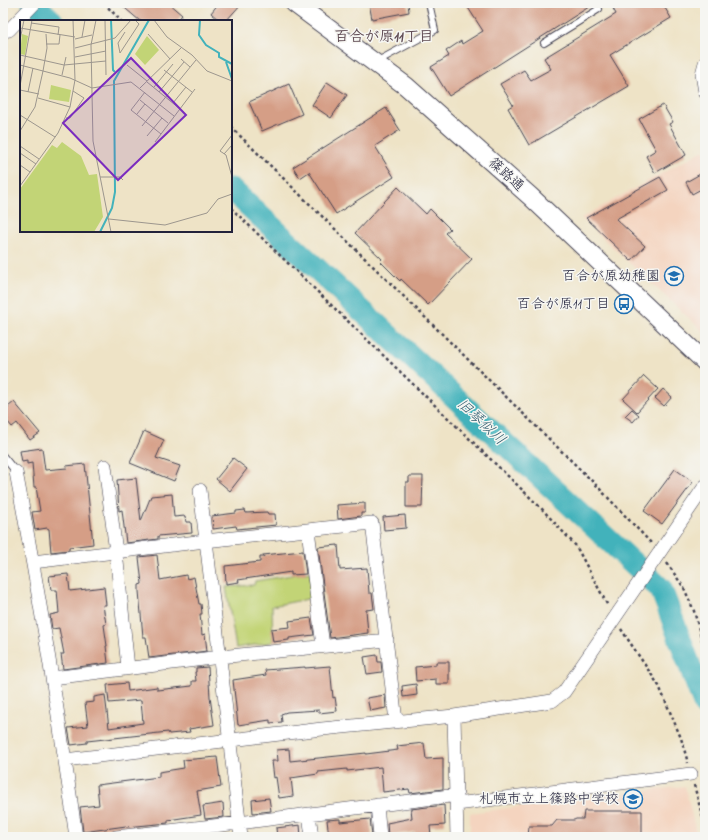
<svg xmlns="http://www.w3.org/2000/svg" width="708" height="840" viewBox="0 0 708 840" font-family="'Indie Flower','Klee One',sans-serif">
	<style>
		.built { fill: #f4d4bf }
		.green { fill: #c2d476; stroke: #727b58 }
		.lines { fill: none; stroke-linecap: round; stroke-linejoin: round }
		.river { stroke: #42b2bb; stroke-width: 23 }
		.building { fill: #d59e86 }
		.lane-casing { stroke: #413f50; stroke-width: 8 }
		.street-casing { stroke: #413f50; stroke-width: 14 }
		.secondary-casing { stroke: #413f50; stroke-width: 20 }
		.path { stroke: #413f50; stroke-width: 2.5; stroke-dasharray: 3 3; stroke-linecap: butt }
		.lane { stroke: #fff; stroke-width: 6 }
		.street { stroke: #fff; stroke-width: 13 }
		.secondary { stroke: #fff; stroke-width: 18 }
		.labels { text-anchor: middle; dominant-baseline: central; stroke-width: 3; stroke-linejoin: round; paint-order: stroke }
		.street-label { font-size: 14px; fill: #22223b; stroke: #f6f6f2 }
		.poi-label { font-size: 14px; fill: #22223b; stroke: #f6f6f2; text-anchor: end }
		.neighbourhood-label { font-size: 15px; font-weight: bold; fill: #614d55; stroke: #f6f6f2 }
		.water-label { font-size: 15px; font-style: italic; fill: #2f5c6e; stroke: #f6f6f2 }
		.inset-river { fill: none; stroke: #42b2bb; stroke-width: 2 }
		.inset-road { fill: none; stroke: #9c968e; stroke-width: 1 }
		.view { fill: #7b2cbf; fill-opacity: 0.15; stroke: #7b2cbf; stroke-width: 2 }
		.inset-edge { fill: none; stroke: #22223b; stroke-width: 2 }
	</style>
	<rect width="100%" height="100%" fill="#f6f6f2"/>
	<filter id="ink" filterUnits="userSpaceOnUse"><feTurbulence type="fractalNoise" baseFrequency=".025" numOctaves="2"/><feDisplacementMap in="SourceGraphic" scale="8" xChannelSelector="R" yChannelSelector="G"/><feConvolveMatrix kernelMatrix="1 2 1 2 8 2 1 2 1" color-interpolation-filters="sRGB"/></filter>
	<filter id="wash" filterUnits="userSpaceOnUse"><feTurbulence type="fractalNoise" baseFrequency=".012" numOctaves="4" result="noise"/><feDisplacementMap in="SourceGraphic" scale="16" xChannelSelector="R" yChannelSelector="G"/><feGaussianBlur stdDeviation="0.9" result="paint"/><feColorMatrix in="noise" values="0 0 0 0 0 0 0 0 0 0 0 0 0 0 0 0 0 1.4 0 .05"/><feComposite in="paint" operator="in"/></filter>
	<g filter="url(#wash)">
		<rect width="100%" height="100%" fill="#eee3c6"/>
		<path class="built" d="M704 150 705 156V333L581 218Z
			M685 786 697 837H470V813Z"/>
		<path class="green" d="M310 572 313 598 272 606 273 642 236 648 226 587 254 585 255 581Z"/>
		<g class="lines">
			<path class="river" d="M33 3 52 21
				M231 189 661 589 705 706"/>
		</g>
		<g id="blocks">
			<path class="building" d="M119 3H168L182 15 177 21H140Z
				M219 3H242L226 21H220L211 13Z
				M369 3H408L409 12 372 19Z
				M465 3H592V5L449 96 431 67 449 56 446 51 461 41 462 44 483 31Z
				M610 3H662L671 18 610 55 629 86 529 145 508 108 513 105 500 84 524 70 531 80 551 69 544 58 616 14Z
				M327 82 347 95 331 118 312 105Z
				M289 84 302 114 262 131 249 102Z
				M663 105 673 122 669 124 686 155 655 173 646 156 656 150 639 119Z
				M386 108 400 130 375 146 394 177 336 214 309 172 300 178 293 167Z
				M702 173 705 178V187L692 194 686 182Z
				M660 177 668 190 616 219 645 246 631 261 586 218Z
				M398 187 426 214 430 209 450 229 445 233 472 259 428 305 401 279 400 281 380 261 382 259 355 233Z
				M644 376 658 389 637 412 623 399Z
				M663 389 672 397 664 406 655 398Z
				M14 402 40 433 30 440 17 423 12 427 3 416V411Z
				M632 409 639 415 633 422 625 416Z
				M144 431 164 440 156 458 180 466 174 481 130 463Z
				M42 448 45 470 67 468 66 466 85 464 93 544 69 547V550L51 552 49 529 47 528 35 530 32 512 40 511 36 487H34L32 463 27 464V461L22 462 20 451Z
				M233 458 247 469 230 491 216 479Z
				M675 469 693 482 662 524 644 511Z
				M409 476H423L422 507H406V482H409Z
				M136 478 141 521 151 496 172 494 174 517 185 516 186 522H191L192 533 158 536V539L126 543 122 510 119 511 117 480Z
				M365 503V513H361V516L338 519 337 505Z
				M245 510 246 513 267 512 268 514H275L276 525 237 529 236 526 213 529 212 516 236 513V511Z
				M405 515 406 528 384 530 383 517Z
				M338 545 340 570 367 568 369 593H372L374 609 366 610 368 633 330 638 318 547Z
				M303 551 306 574 291 575V572L238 580 239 582 226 584 225 566 260 562V557H264L263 555Z
				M157 555 160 580 186 575 187 579 194 577 199 604H201L202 614H200L202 635 205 634 207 651 149 658 146 637H143L139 591V585L142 584 139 557Z
				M68 574 70 591 104 587 106 605H103L106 624 104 625 107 646H106L108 663 63 669 61 654H64L59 628 52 629 50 615 59 613 57 590H51L49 576Z
				M311 618 314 635 289 638V640L273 642 271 629 290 627 289 621Z
				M377 655 378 662H381L382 672 367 674 364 657Z
				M436 662H449V684H436V679L416 681 415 667 436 665Z
				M330 666 333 698 335 697 337 711 319 713V710L287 712 281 714 282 722 270 723V720L238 725 233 680 266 675 265 670 305 667V668Z
				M208 667 210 697 214 725 189 729 190 732 169 734 168 732 87 741V743L71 745 68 728 88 726 85 703 94 702V697L105 695 109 728 143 723 141 700 109 703 107 685 127 683 128 691 157 687V690L192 686V681H196L195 672H196V668Z
				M416 684 417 695 403 697 402 686Z
				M385 695 386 708 370 711 367 698Z
				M424 743 426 759 443 758V789L410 793 409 789 383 792 381 767 347 771V769L318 772V774L291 778 293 796 279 798 276 777 274 778 272 761H278L277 750 289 749 290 761 366 753V754L398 750 397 746Z
				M217 757 221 787 197 791 201 815 168 820V823L126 827V826L83 832 80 807 99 805 97 785 159 777V772L184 768 183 760Z
				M269 798 271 811 253 813 252 800Z
				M223 803 224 817 205 819 203 806Z
				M444 805 445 825 430 826 431 837H415V832L388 836 387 823 412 818 411 809Z
				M584 811H642V837H528L529 826H552L557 820H574L576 819H583Z
				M340 819V822L370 819 372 835 354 837H329L327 820Z
				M300 825 301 837H277L276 828Z"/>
		</g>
	</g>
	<g filter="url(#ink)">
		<use href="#blocks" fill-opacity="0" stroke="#413f50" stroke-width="1"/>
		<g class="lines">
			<defs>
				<path id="lane" d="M544 43 599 9 596 3
					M376 62 435 30 429 3
					M3 456 16 472"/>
				<path id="street" d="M3 31 9 30 35 3
					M705 63 702 74 705 92
					M105 466 116 552 128 668
					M16 472C39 593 59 715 76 837
					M200 490 241 837
					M308 530 323 646
					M33 562 205 541 372 523 396 721
					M52 678 220 657 387 640
					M454 716 457 837
					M65 760 322 729 454 716 552 701 564 692 705 486
					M457 804 691 774
					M377 805 380 837
					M309 814 312 837
					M116 837 239 823 457 795"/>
				<path id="secondary" d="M294 3 406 86 531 197 705 362"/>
			</defs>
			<use href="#lane" class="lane-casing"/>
			<use href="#street" class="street-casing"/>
			<use href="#secondary" class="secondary-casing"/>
			<path class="path" d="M104 3 121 21
				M231 127 596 485 651 543
				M231 208 541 508 576 546 608 606
				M667 563 684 588 694 611 705 651
				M621 629 659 686 681 738 688 763
				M694 785 705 826"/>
			<use href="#lane" class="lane"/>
			<use href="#street" class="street"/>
			<use href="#secondary" class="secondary"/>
		</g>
	</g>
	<defs>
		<symbol id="school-ring" viewBox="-11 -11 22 22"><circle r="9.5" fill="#f6f6f2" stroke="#1f6fb2" stroke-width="1.5"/><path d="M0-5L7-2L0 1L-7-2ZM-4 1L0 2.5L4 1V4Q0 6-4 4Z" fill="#1f6fb2"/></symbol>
		<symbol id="bus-ring" viewBox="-11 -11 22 22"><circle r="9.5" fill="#f6f6f2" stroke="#1f6fb2" stroke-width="1.5"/><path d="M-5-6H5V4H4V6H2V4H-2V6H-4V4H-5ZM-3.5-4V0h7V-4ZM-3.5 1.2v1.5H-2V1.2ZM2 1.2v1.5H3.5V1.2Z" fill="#1f6fb2"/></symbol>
	</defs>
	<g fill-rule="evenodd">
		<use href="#school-ring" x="663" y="265" width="22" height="22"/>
		<use href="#bus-ring" x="613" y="293" width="22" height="22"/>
		<use href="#school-ring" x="622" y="788" width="22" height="22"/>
	</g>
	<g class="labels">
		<g class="street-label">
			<text transform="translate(506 175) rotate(42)">篠路通</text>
		</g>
		<g class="poi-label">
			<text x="660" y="276">百合が原幼稚園</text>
			<text x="610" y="304">百合が原11丁目</text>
			<text x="619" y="799">札幌市立上篠路中学校</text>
		</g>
		<g class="neighbourhood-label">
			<text x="384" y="37">百合が原11丁目</text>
		</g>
		<g class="water-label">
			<text transform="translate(481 422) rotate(43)">旧琴似川</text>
		</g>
	</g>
	<g transform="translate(20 20)">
		<rect width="212" height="212" fill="#eee3c6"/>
		<path d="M2 14 8 16 5 35 0 34ZM127 16 139 30 125 45 115 34ZM31 65 51 70 49 82 29 79ZM42 122 61 136 69 155 77 154 83 197 74 212H0V169L32 125 37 128Z" fill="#c2d476"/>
		<path class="inset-river" d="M91 0 93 50 95 52M180 0 179 15 186 25 199 33V37L212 44M206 42 212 59M80 212 92 188 95 172 94 61 129 0"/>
		<path class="inset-road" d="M76 0 71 25 73 121 91 212M85 0 86 55M134 0 147 17 172 35 187 51 212 61M11 3 39 7 38 15M0 8 55 17M105 12 98 23 100 33 119 4 115 0M128 14 150 39M62 17 65 0M55 19 72 15M0 20 4 0M26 24H39L40 15M55 28 95 18 111 0M0 35 44 45 86 41M55 37 86 31M161 39 170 47M0 45 23 51 27 28 26 14M107 45 127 61M144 50 172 72M42 55 46 37M127 62 160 89M0 66 12 0M134 67 153 44M120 68 161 28M0 70 19 74M8 72 13 48M125 72 111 90 141 114M139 72 164 42M18 78 50 87M120 80 148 103M153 83 166 67M117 94 125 84M0 95 35 117M46 98H50L64 78 53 71M122 106 176 40M0 111 15 87 23 51 50 58 72 68 111 62 154 96M212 115 200 131 206 135 212 157M127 116 142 98M135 122 175 69M0 126 19 139M0 133 16 144M204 134 212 125M0 145 10 152M80 157H100L103 160M0 166 38 113 50 87 55 60 53 0M89 199 145 205 187 193 198 179 212 174"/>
		<path class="view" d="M111 38 166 95 98 160 43 103Z"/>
		<rect width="212" height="212" class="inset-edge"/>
	</g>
	<rect width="708" height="840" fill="none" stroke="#f6f6f2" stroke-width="16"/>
</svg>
